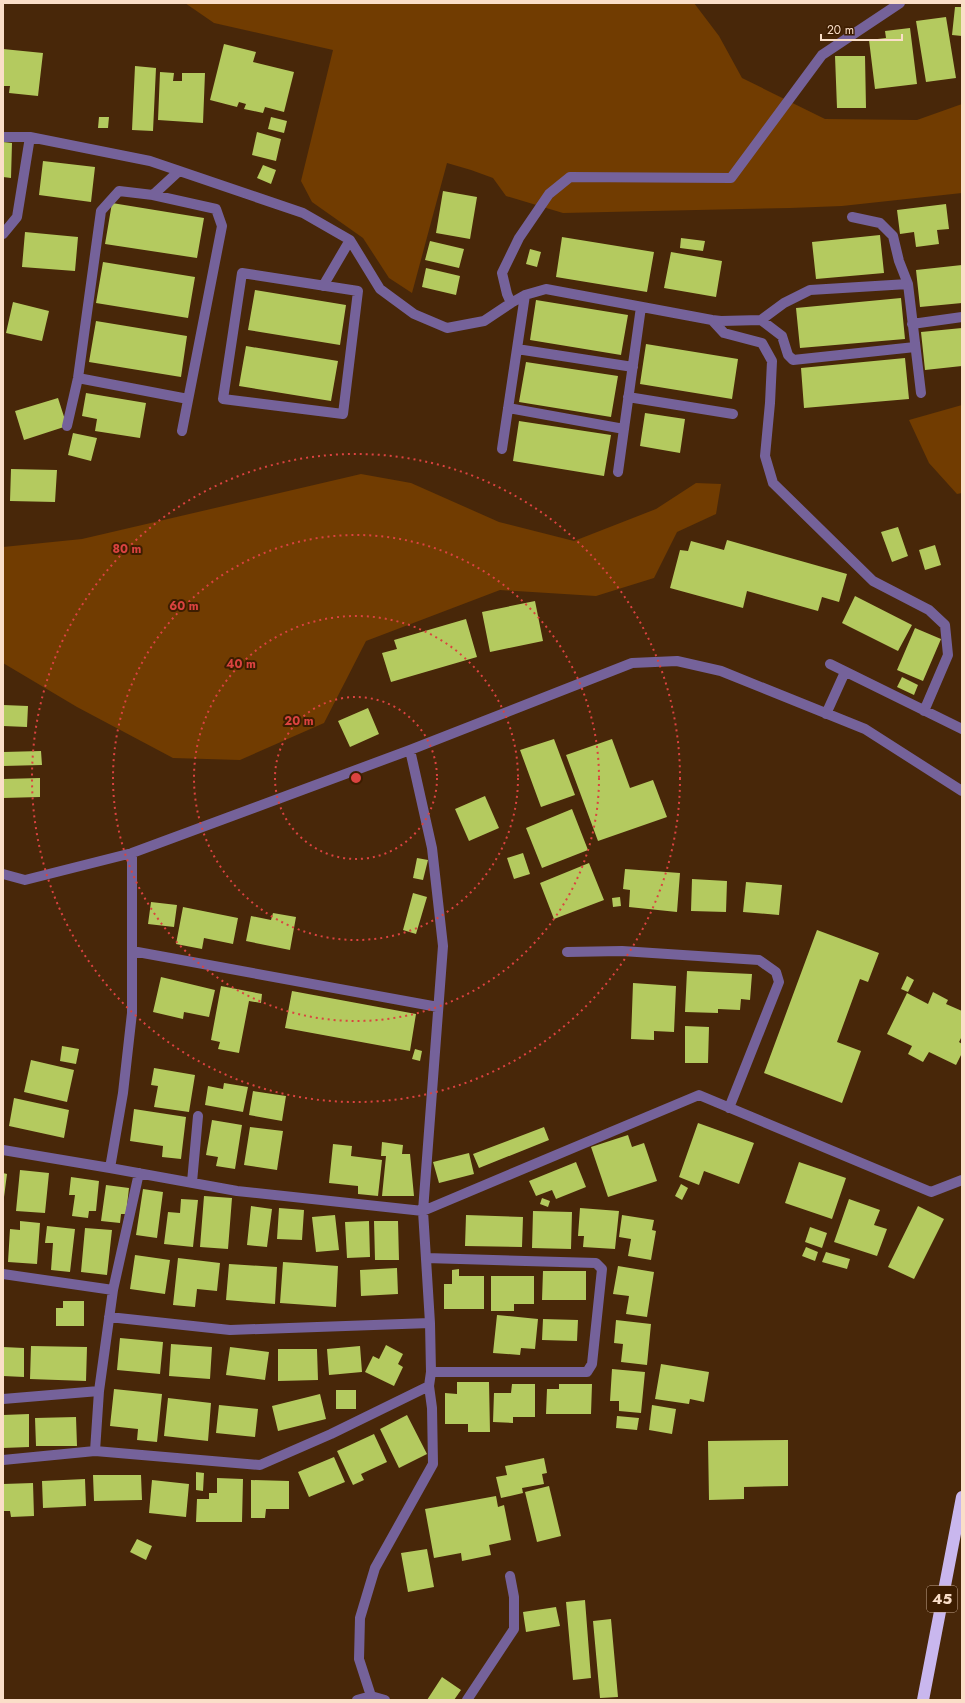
<svg xmlns="http://www.w3.org/2000/svg" width="965" height="1703" viewBox="0 0 965 1703" font-family="Jost,sans-serif">
	<style>
		.green { fill: #713c01 }
		.building { fill: #b4ca5f }
		.lines { fill: none; stroke-linecap: round; stroke-linejoin: round }
		.street { stroke: #75629a; stroke-width: 10 }
		.highway { stroke: #c9b7ee; stroke-width: 12 }
		.ring { fill: none; stroke: #db4340; stroke-width: 2; stroke-dasharray: 2 4 }
		.labels { text-anchor: middle; dominant-baseline: central; stroke-width: 4; stroke-linejoin: round; paint-order: stroke }
		.shield { fill: #3d1d00; stroke: #c1a48c; stroke-width: 1 }
		.shield-label { font-size: 15px; font-weight: bold; fill: #fadec8 }
		.centre { fill: #db4340; stroke: #3d1d00; stroke-width: 2 }
		.ring-label { font-size: 12px; text-anchor: middle; font-weight: bold; fill: #db4340; stroke: #3d1d00; stroke-width: 4; stroke-linejoin: round; paint-order: stroke }
	</style>
	<rect width="100%" height="100%" fill="#482709"/>
	<path class="green" d="M185 3H694L719 36 742 78 825 119 917 120 962 104V193L842 206 790 208 563 213 506 196 493 178 471 170 447 163 412 293 389 278 363 238 312 202 301 181 333 50 214 23Z
		M962 405V493L957 494 929 463 909 420Z
		M361 474 411 483 499 522 574 541 656 509 696 483 721 484 716 514 677 532 654 578 596 596 500 590 366 641 324 723 240 760 173 758 77 707 3 663V547L82 539Z"/>
	<path class="building" d="M955 7H962V36L952 35Z
		M946 17 956 78 926 82 916 21Z
		M910 28 917 84 875 89 869 40 886 38 885 31Z
		M224 44 256 52 253 62 294 72 284 112 265 107 263 113 244 109 246 104 239 102 237 107 210 100Z
		M3 49 43 53 38 96 9 93 10 86H3Z
		M835 56H865L866 108H837Z
		M135 66 156 68 153 131 132 130Z
		M160 72 174 73 173 81H182V73H205L203 123 158 120Z
		M99 117H109L108 128H98Z
		M271 117 287 121 284 133 268 129Z
		M257 132 281 139 276 161 252 155Z
		M3 142 12 143 11 178 3 177Z
		M43 161 95 167 91 202 39 195Z
		M263 165 276 170 271 184 257 178Z
		M443 191 477 197 470 239 436 233Z
		M112 203 204 218 197 258 105 244Z
		M946 204 949 229 937 230 939 244 916 247 914 232 900 234 897 210Z
		M25 232 78 237 75 271 22 267Z
		M880 235 884 273 816 279 812 242Z
		M562 237 654 252 647 292 556 277Z
		M681 238 705 241 703 251 680 248Z
		M430 241 464 249 459 268 425 260Z
		M530 249 541 252 537 267 526 264Z
		M671 252 722 261 716 297 664 288Z
		M103 262 195 277 188 318 96 303Z
		M962 265V303L920 307 916 270Z
		M426 268 460 276 456 295 422 287Z
		M255 290 346 305 340 345 248 330Z
		M901 298 905 339 800 348 796 308Z
		M536 300 628 315 621 355 530 340Z
		M13 302 49 311 42 341 6 333Z
		M96 321 187 336 181 377 89 362Z
		M962 328V366L925 370 921 332Z
		M646 344 738 359 732 399 640 384Z
		M246 346 338 361 331 401 239 386Z
		M905 358 909 399 804 408 801 368Z
		M526 362 618 376 611 417 519 402Z
		M86 393 146 403 140 438 95 431 97 419 82 416Z
		M58 398 67 426 24 440 15 411Z
		M645 413 685 419 680 453 640 446Z
		M519 421 611 435 604 476 513 461Z
		M73 433 97 438 91 461 68 455Z
		M11 469 57 470 55 502 10 501Z
		M898 527 908 556 892 562 881 532Z
		M727 540 847 574 839 602 822 597 818 611 747 591 743 608 670 588 680 550 688 551 691 541 724 550Z
		M935 545 941 565 925 570 919 550Z
		M855 596 912 625 898 651 842 623Z
		M535 601 543 641 490 652 482 612Z
		M466 619 477 657 391 682 382 653 397 649 394 640Z
		M915 628 941 639 923 681 897 670Z
		M902 677 918 685 914 695 897 687Z
		M3 705 28 706 27 727 3 726Z
		M368 708 379 734 350 747 338 721Z
		M554 739 575 795 541 807 520 750Z
		M612 739 630 788 653 780 667 817 598 841 566 755Z
		M41 751 42 765 3 766V752Z
		M40 778V797L3 798V779Z
		M485 796 499 828 469 841 455 809Z
		M572 809 588 850 542 868 526 828Z
		M523 853 530 874 514 879 507 858Z
		M417 858 428 860 423 880 413 878Z
		M589 863 604 900 554 919 540 883Z
		M625 869 680 873 677 912 629 907 630 890 623 889Z
		M692 879 727 881 726 912 691 911Z
		M746 882 782 885 779 915 743 912Z
		M413 893 427 897 416 934 403 930Z
		M620 897 621 906 613 907 612 898Z
		M151 902 177 905 174 927 148 924Z
		M183 907 238 918 233 944 204 938 202 949 176 944Z
		M273 913 296 917 290 950 246 941 251 916 271 920Z
		M817 930 879 953 868 982 860 979 837 1042 861 1051 842 1103 764 1073Z
		M687 971 752 974 750 1000 741 999 740 1010 718 1009V1013L685 1012Z
		M907 976 914 980 908 992 901 989Z
		M161 977 215 990 209 1017 184 1012 183 1019 153 1012Z
		M633 983 676 986 674 1032 654 1031V1040L631 1039Z
		M221 986 262 994 261 1003 249 1001 239 1053 218 1049 220 1042 211 1040Z
		M292 991 416 1014 410 1051 285 1028Z
		M933 992 948 1000 946 1004 962 1011V1036L959 1042 962 1044V1053L956 1065 929 1052 923 1062 908 1054 912 1046 887 1034 907 993 928 1004Z
		M685 1026 709 1027 708 1063H685Z
		M62 1046 79 1049 76 1064 60 1061Z
		M415 1049 422 1051 420 1061 412 1059Z
		M31 1060 74 1070 67 1102 24 1092Z
		M154 1068 195 1075 189 1112 154 1107 158 1086 151 1085Z
		M224 1083 248 1087 243 1112 205 1105 208 1086 223 1089Z
		M253 1091 286 1096 282 1121 249 1115Z
		M14 1098 69 1110 64 1138 9 1126Z
		M134 1109 186 1117 181 1159 162 1157 163 1146 130 1141Z
		M212 1120 242 1125 235 1169 216 1166 218 1157 206 1155Z
		M698 1123 754 1143 739 1184 704 1171 699 1185 679 1177Z
		M250 1127 283 1131 277 1170 244 1165Z
		M544 1127 549 1140 479 1168 473 1154Z
		M628 1135 632 1147 644 1143 657 1181 608 1197 591 1147Z
		M382 1142 403 1145 402 1154H410L414 1196H382L386 1156H381Z
		M333 1144 352 1146 351 1156 382 1160 378 1196 358 1194V1186L329 1183Z
		M469 1153 474 1174 439 1183 433 1162Z
		M576 1162 586 1187 556 1199 552 1190 536 1196 529 1181Z
		M799 1162 846 1178 832 1219 785 1203Z
		M20 1170 49 1173 45 1213 16 1211Z
		M3 1173 7 1174 4 1197H3Z
		M71 1177 99 1181 96 1211H89L88 1218 72 1216 75 1195H69Z
		M681 1184 688 1188 682 1200 675 1196Z
		M106 1185 129 1188 126 1214H121L120 1223 101 1221Z
		M143 1189 163 1192 157 1238 136 1235Z
		M204 1196 232 1198 228 1249 200 1247Z
		M542 1198 550 1201 548 1207 540 1204Z
		M181 1199 198 1200 193 1247 164 1244 168 1212 180 1213Z
		M849 1199 880 1210 874 1225 887 1229 877 1256 834 1242Z
		M251 1206 272 1209 267 1247 247 1245Z
		M918 1206 944 1219 914 1279 888 1267Z
		M279 1208 304 1210 302 1240 277 1239Z
		M580 1208 619 1211 615 1249 583 1247 584 1236H578Z
		M533 1211 572 1212 571 1249 532 1248Z
		M335 1215 339 1250 316 1252 312 1217Z
		M466 1215 523 1217 522 1247 465 1246Z
		M622 1215 654 1220 652 1230 656 1231 651 1260 628 1256 631 1239 619 1237Z
		M20 1221 40 1223 37 1264 8 1262 10 1229 20 1230Z
		M369 1221 370 1257 347 1258 345 1222Z
		M374 1221H398L399 1260H375Z
		M47 1226 75 1229 70 1272 51 1270 53 1243H45Z
		M810 1227 827 1233 822 1248 805 1242Z
		M85 1228 112 1230 107 1275 81 1272Z
		M806 1247 818 1252 815 1261 802 1256Z
		M826 1252 850 1259 847 1269 822 1262Z
		M135 1255 170 1260 165 1294 130 1289Z
		M178 1258 220 1263 217 1291 197 1289 195 1307 173 1305Z
		M283 1262 338 1266 336 1307 280 1303Z
		M229 1264 277 1267 275 1304 226 1300Z
		M618 1266 654 1272 647 1317 626 1314 629 1296 613 1294Z
		M397 1268 398 1294 361 1296 360 1270Z
		M459 1269V1276H484V1309H444V1284H452V1270Z
		M543 1271H586V1300H542Z
		M491 1276H534V1304H514V1311H491Z
		M63 1301H84V1326H56V1308H63Z
		M497 1315 538 1319 535 1349 521 1348 520 1355 493 1353Z
		M543 1319 578 1320 577 1341 542 1340Z
		M616 1320 651 1324 647 1365 621 1362 623 1344 614 1343Z
		M120 1338 163 1342 160 1374 117 1370Z
		M171 1344 212 1347 210 1379 169 1376Z
		M386 1345 403 1354 398 1364 403 1367 394 1386 365 1372 373 1356 379 1359Z
		M31 1346 87 1347 86 1381 30 1379Z
		M360 1346 362 1372 329 1375 327 1349Z
		M3 1347 24 1348V1377L3 1376Z
		M230 1347 269 1352 265 1380 226 1375Z
		M278 1349H317L318 1380 278 1381Z
		M661 1364 709 1372 704 1402 690 1399 689 1404 655 1399Z
		M612 1369 645 1372 641 1413 619 1411V1401H610Z
		M457 1382H489L490 1432H468V1424H445V1393L457 1394Z
		M512 1384H535V1417H513V1423L493 1422 494 1393H511Z
		M559 1384H592L591 1414H546L547 1389H559Z
		M114 1389 162 1394 157 1442 137 1440 138 1429 110 1426Z
		M336 1390H356V1409H336Z
		M320 1394 326 1419 278 1431 272 1406Z
		M168 1398 211 1403 208 1441 164 1436Z
		M219 1405 258 1409 255 1437 216 1433Z
		M652 1405 676 1409 672 1434 649 1430Z
		M29 1414V1447L3 1448V1415Z
		M407 1415 427 1454 399 1468 380 1429Z
		M617 1416 639 1418 637 1430 616 1428Z
		M76 1417 77 1446H36L35 1418Z
		M374 1434 387 1462 361 1474 364 1480 353 1485 337 1451Z
		M788 1440V1486L744 1487V1499L709 1500 708 1441Z
		M334 1457 345 1482 309 1497 298 1472Z
		M544 1458 547 1473 542 1474 544 1484 522 1488 523 1493 501 1498 496 1477 507 1475 505 1466Z
		M196 1472 204 1473 203 1491 196 1490Z
		M93 1475H141L142 1500 94 1501Z
		M217 1478 243 1479 242 1522H196L197 1499H209V1493H217Z
		M85 1479 86 1506 43 1508 42 1481Z
		M152 1480 189 1484 186 1517 149 1513Z
		M251 1480 289 1481V1509H266L265 1518H251Z
		M33 1483 34 1516 11 1517 10 1511H3V1484Z
		M549 1486 561 1536 537 1542 525 1492Z
		M496 1496 498 1507 504 1505 511 1540 489 1545 491 1555 462 1561 461 1553 434 1558 425 1509Z
		M137 1539 152 1546 146 1560 130 1552Z
		M427 1549 434 1587 408 1592 401 1553Z
		M585 1600 591 1678 573 1680 566 1602Z
		M556 1607 560 1626 526 1632 523 1612Z
		M611 1619 618 1697 600 1698 593 1621Z
		M442 1677 461 1690 454 1700H427Z"/>
	<g class="lines">
		<path class="street" d="M3 137H30L150 161 303 213 350 240 380 289 414 314 447 328 484 321 511 303 507 294 502 273 519 238 549 194 570 177 731 178 822 55 900 3
			M153 195 216 209 222 226 182 431
			M3 234 17 217 30 137
			M242 273 358 291 343 414 223 399Z
			M908 284 921 393
			M323 286 350 240
			M511 303 525 295 546 289 712 320 721 321 761 320 784 303 810 290 908 284 899 261 893 236 880 223 852 217
			M712 320 724 333 762 343 772 361 770 403 765 456 773 483 873 581 929 610 945 625 948 655 924 711
			M761 320 782 336 788 355 793 360 915 347
			M912 324 962 317
			M517 349 633 367
			M78 378 188 399
			M628 397 733 414
			M508 408 624 429
			M67 426 78 378 101 211 119 191 153 195 179 171
			M502 449 525 295
			M618 472 641 307
			M830 664 962 729
			M826 714 845 672
			M3 874 25 880 132 853 410 750 632 663 677 661 721 671 865 729 962 791
			M132 951 438 1007
			M567 952 622 951 759 960 776 972 779 982 729 1108
			M3 1150 110 1168 237 1191 423 1211 699 1095 931 1192 962 1180
			M110 1168 123 1093 132 1013V853
			M192 1182 198 1116
			M426 1258 596 1263 602 1269 592 1364 587 1372H431
			M3 1274 113 1290
			M109 1317 230 1330 430 1323
			M3 1399 99 1391
			M95 1451 99 1391 113 1290 139 1173
			M3 1460 95 1451 260 1465 331 1434 429 1386
			M357 1700 371 1696
			M385 1700 371 1696 359 1659 360 1618 375 1568 433 1464 432 1408 429 1386 431 1372 430 1323 423 1211 443 946 432 848 410 750
			M467 1700 514 1629V1597L510 1576"/>
		<path class="highway" d="M923 1700 962 1497"/>
	</g>
	<g class="ring">
		<circle cx="356" cy="778" r="81"/>
		<circle cx="356" cy="778" r="162"/>
		<circle cx="356" cy="778" r="243"/>
		<circle cx="356" cy="778" r="324"/>
	</g>
	<g class="labels">
		<rect class="shield" x="927" y="1586" width="30" height="26" rx="3"/>
		<g class="shield-label">
			<text x="942" y="1599">45</text>
		</g>
	</g>
	<circle cx="356" cy="778" r="6" class="centre"/>
	<g class="ring-label">
		<text x="127" y="553">80 m</text>
		<text x="184" y="610">60 m</text>
		<text x="241" y="668">40 m</text>
		<text x="299" y="725">20 m</text>
	</g>
	<rect width="965" height="1703" fill="none" stroke="#fadec8" stroke-width="8"/>
	<path d="M821 34v6h81v-6" fill="none" stroke="#fadec8" stroke-width="2"/>
	<text x="827" y="34" font-size="12" fill="#fadec8" stroke="#3d1d00" stroke-width="3" paint-order="stroke">20 m</text>
</svg>
